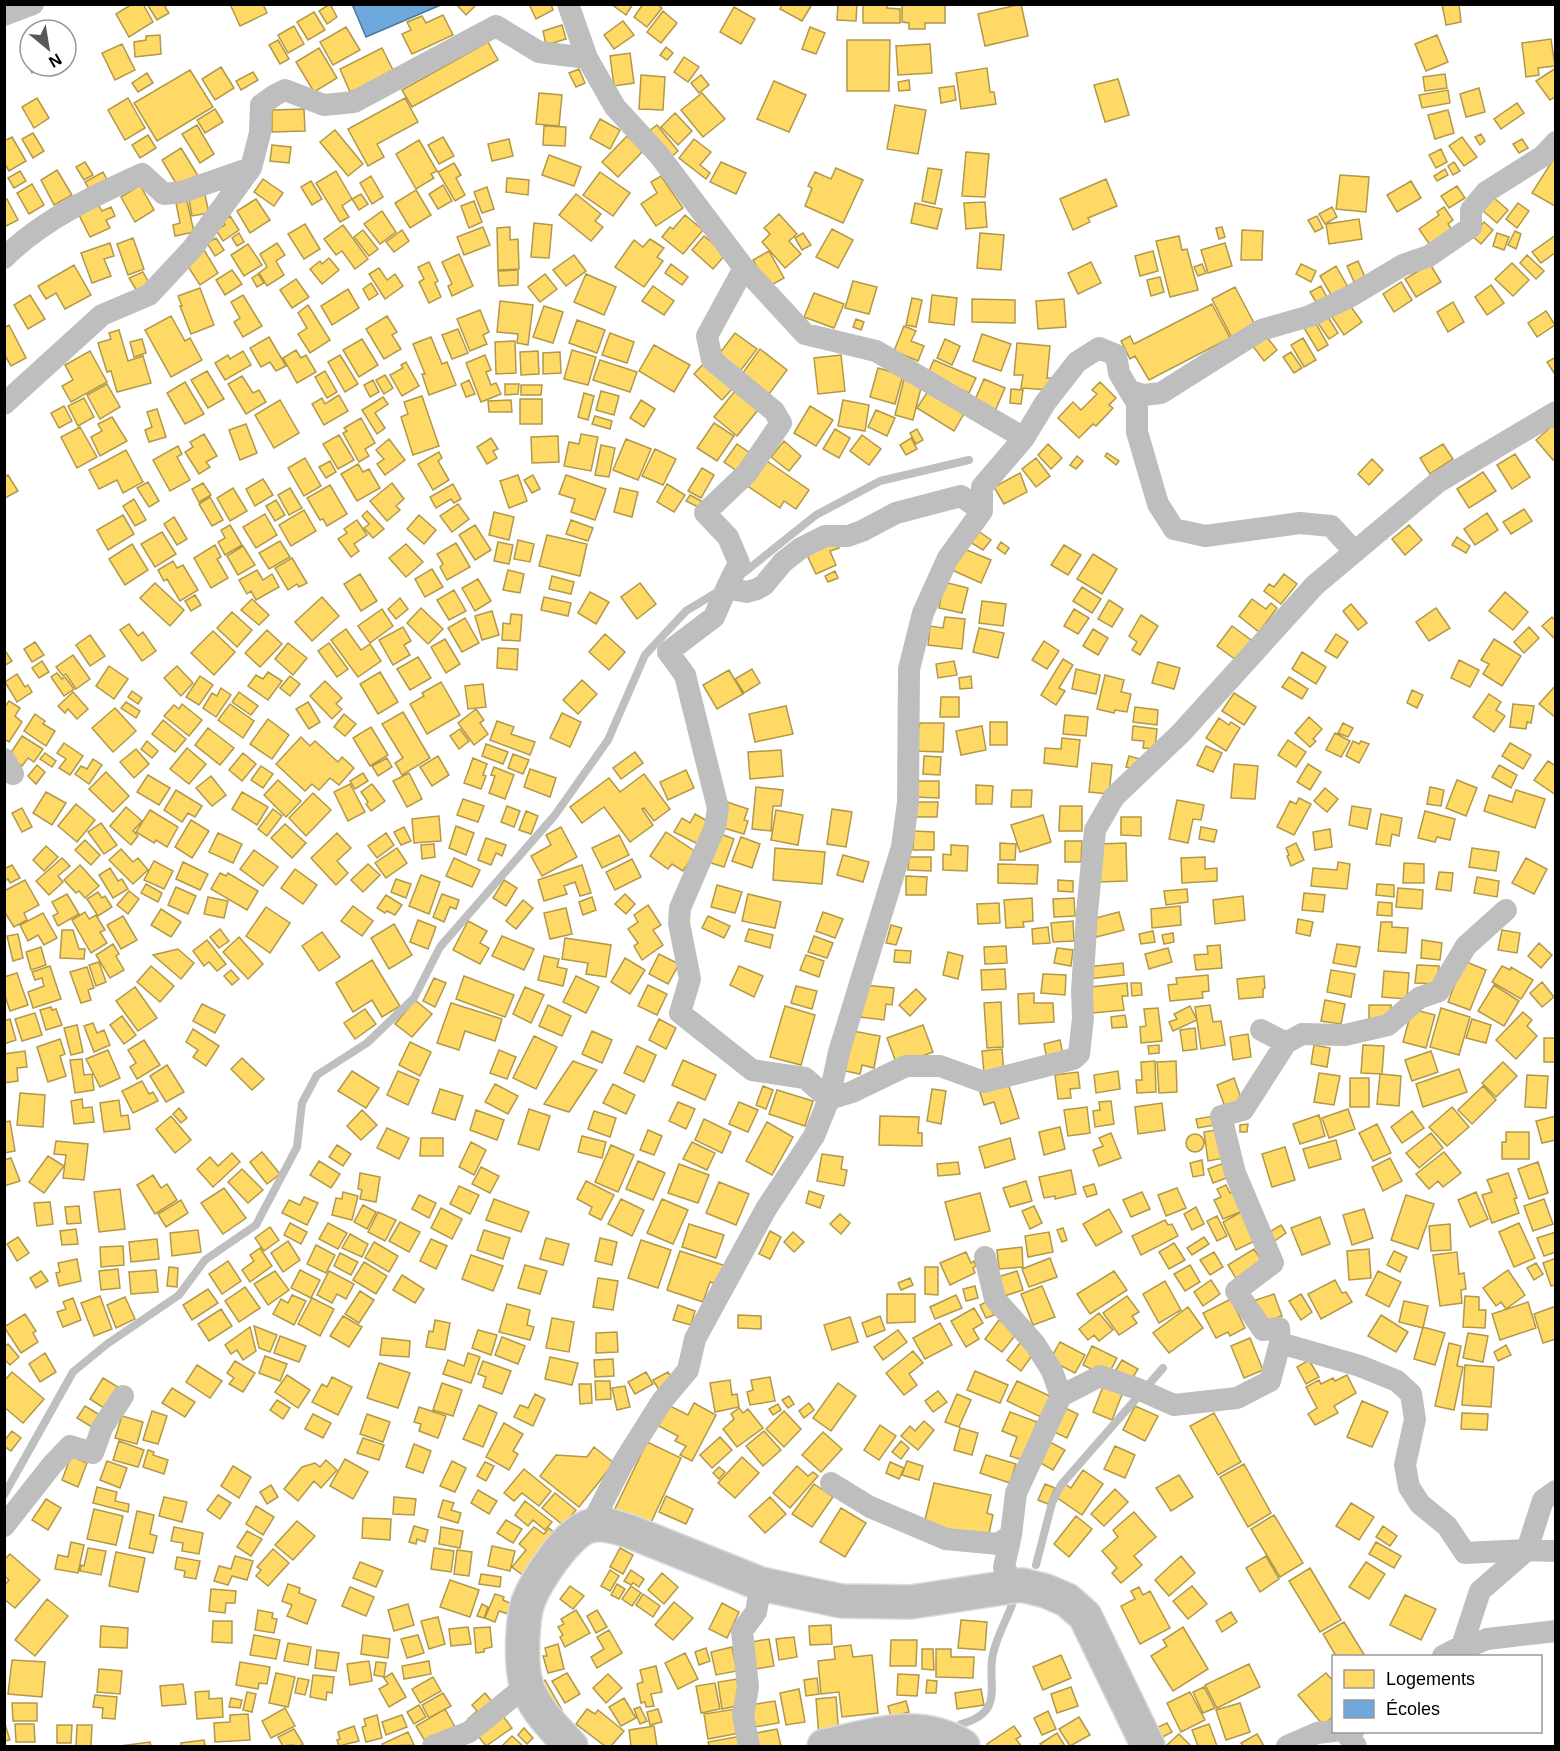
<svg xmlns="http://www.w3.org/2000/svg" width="1560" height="1751" viewBox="0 0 1560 1751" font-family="Helvetica,sans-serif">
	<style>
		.homes { fill: #ffd966; stroke: #b29847; stroke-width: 1.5 }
		.schools { fill: #6fa8dc; stroke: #4e769a; stroke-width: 1.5 }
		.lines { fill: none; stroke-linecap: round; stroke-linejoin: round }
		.stream { stroke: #bfbfbf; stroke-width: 8 }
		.trunk-casing { stroke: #dbdbdb; stroke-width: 36 }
		.minor { stroke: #bebebe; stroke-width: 22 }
		.trunk { stroke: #bebebe; stroke-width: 33 }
	</style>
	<rect width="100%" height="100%" fill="#fff"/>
	<path class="homes" d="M132 4H143L153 22 129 37 116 14Z
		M147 4H169L165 7 169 13 157 20Z
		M230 4H263L267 13 240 26Z
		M330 4 337 17 327 24 319 11Z
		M456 4H477L466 15Z
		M529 4H551L553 10 536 19Z
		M611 4H633L626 15Z
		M643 4H657L662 8 647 27 634 17Z
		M782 4H809L811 6 802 21 780 9Z
		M838 4H857L856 21 837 20Z
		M863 4H887V8L900 9V23H863Z
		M902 4H945V23H925V29H909V23L902 22Z
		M1021 4 1028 36 985 46 978 14Z
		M1442 4H1459L1461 22 1446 25Z
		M734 7 755 19 741 44 720 32Z
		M663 11 677 23 661 43 647 32Z
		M314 12 325 30 308 40 297 22Z
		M443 15 453 35 412 54 402 34 411 30 407 22 422 16 426 23Z
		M623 21 634 35 614 49 604 35Z
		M562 25 566 39 546 45 543 31Z
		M294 26 304 44 288 53 278 35Z
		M346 27 360 50 333 65 320 42Z
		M810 27 825 33 816 54 802 49Z
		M160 35 161 54 135 57 134 42 146 40V36Z
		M1437 35 1448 62 1426 71 1415 44Z
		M1551 39 1555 66 1538 68 1539 75 1526 77 1522 43Z
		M278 40 289 59 280 64 269 45Z
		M847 40H890L889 91H847Z
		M488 42 498 60 412 107 402 90Z
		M122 44 135 70 115 80 102 53Z
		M930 44 932 73 898 75 896 46Z
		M666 47 673 53 667 60 660 55Z
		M319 48 337 78 314 92 296 62Z
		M382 48 395 74 350 92 340 69Z
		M30 50V66H43L32 73 22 55Z
		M630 53 634 83 614 86 610 56Z
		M684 57 699 67 688 82 674 72Z
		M221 67 234 88 215 100 202 79Z
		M987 68 990 92H994L996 104 961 109 956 73Z
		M1556 68V96L1550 100 1536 81Z
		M579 69 585 83 576 87 569 73Z
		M190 70 213 107 157 141 134 103Z
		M253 72 258 80 241 90 236 81Z
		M147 73 153 83 138 92 132 83Z
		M1445 74 1447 88 1425 91 1423 77Z
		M641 75 665 77 663 110 639 109Z
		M701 75 709 85 699 93 691 83Z
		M1118 79 1129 115 1105 122 1094 85Z
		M909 80 910 90 899 91 898 82Z
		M774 81 806 95 789 132 757 119Z
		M954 86 956 100 941 103 939 88Z
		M1479 88 1485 112 1466 117 1460 94Z
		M1448 90 1450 103 1422 108 1419 95Z
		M539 93 562 95 559 126 536 124Z
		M702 93 725 119 703 137 681 110Z
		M37 98 49 118 34 128 22 107Z
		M128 98 145 128 125 140 108 110Z
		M405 98 418 122 377 144 384 157 368 166 348 129Z
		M1517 103 1524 113 1501 129 1494 119Z
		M895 105 926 110 918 154 887 149Z
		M215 109 223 122 205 133 197 120Z
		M304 109 305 131 272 132V110Z
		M1448 110 1454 133 1435 139 1428 115Z
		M675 113 692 131 678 145 661 127Z
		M600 119 620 130 610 149 590 138Z
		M197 125 214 154 200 163 182 134Z
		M657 125 678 151 669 159 649 131Z
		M544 126 566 127 565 146 543 145Z
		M335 130 363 164 348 176 320 142Z
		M33 133 44 151 33 158 22 139Z
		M1481 134 1485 141 1480 145 1475 137Z
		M148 135 156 148 140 158 132 145Z
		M627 136 643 151 618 177 602 162Z
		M12 137 26 161 9 171 4 163V141Z
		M443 137 454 156 439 164 428 145Z
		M1462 137 1477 157 1464 166 1449 146Z
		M509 139 513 156 492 161 488 144Z
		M694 139 711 152 700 165 710 173 706 179 679 158Z
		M1522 139 1528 148 1519 153 1513 144Z
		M419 140 437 171 431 174 434 178 416 189 396 154Z
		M272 145 291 147 289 163 270 161Z
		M181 148 200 179 180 190 162 160Z
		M1441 149 1447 162 1436 168 1429 155Z
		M966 152 989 154 985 197 962 196Z
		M549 155 581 167 574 186 542 175Z
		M1556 155V206H1555L1532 193Z
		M85 162 93 175 84 180 76 167Z
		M721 162 746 173 736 194 710 182Z
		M1454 162 1460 171 1453 175 1448 166Z
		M454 163 461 175 456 178 465 195 455 201 438 172Z
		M836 168 863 180 843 223 805 206 812 188 808 186 815 172 831 179Z
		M928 168 942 170 935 204 922 201Z
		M1445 169 1448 175 1437 181 1434 176Z
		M57 170 72 195 54 205 41 180Z
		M20 171 26 181 14 188 8 178Z
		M336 171 352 199 342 206 349 217 340 222 316 183Z
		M103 172 109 183 92 194 85 182Z
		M600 172 630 193 613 216 583 195Z
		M1340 175 1369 177 1366 212 1336 209Z
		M371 176 383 197 372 204 360 183Z
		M661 176 683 208 656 226 641 204 657 193 651 182Z
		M507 178 529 180 528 195 506 192Z
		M263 179 283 193 274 206 254 192Z
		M1106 179 1117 206 1088 218 1090 222 1073 230 1060 199Z
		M311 181 322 199 312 205 301 187Z
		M1411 181 1421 198 1397 212 1387 195Z
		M32 184 44 205 29 214 17 193Z
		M140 185 154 210 135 222 121 197Z
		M443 185 452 201 438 209 429 194Z
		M1457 186 1465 198 1449 208 1441 196Z
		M487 187 494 209 482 213 474 192Z
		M416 190 431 215 410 228 395 203Z
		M204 191 209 213 192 216 188 194Z
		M361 194 368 204 359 210 352 199Z
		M576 194 601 214 595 221 603 227 591 241 559 215Z
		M1493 197 1508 210 1497 223 1482 210Z
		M7 199 18 220 6 226 4 223V200Z
		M256 199 270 220 250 233 237 211Z
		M187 201 194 232 175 236 173 225 180 223 176 203Z
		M474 201 482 222 469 228 461 206Z
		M985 202 987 227 966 229 964 203Z
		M915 203 942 209 937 229 911 223Z
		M1518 203 1529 211 1517 228 1506 219Z
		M98 204 102 211 111 207 115 216 106 220 110 228 90 237 78 213Z
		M1332 207 1337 217 1325 224 1319 214Z
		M1444 207 1453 220 1448 224 1454 233 1432 248 1419 229 1439 215 1437 212Z
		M382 211 396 232 380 244 364 224Z
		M779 214 797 234 789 241 801 254 785 268 762 242 770 234 764 228Z
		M685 215 703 230 683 254 662 237 670 227 673 229Z
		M230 216 239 230 223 241 216 230 225 225 223 220Z
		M1317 216 1323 228 1315 232 1308 220Z
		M1359 219 1362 239 1329 244 1326 224Z
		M1484 222 1493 230 1481 244 1472 236Z
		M534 223 552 225 549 258 531 257Z
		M305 224 320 249 304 259 288 234Z
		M343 225 368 259 355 269 342 251 336 255 324 239Z
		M483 227 490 245 464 255 457 237Z
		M510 227V240L518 239 519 269 498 270 497 228Z
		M1222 227 1225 237 1219 239 1216 228Z
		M832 229 853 240 838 268 816 257Z
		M363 230 378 249 369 256 354 237Z
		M402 230 409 241 394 252 386 242Z
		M1242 230 1263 231 1262 260H1241Z
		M1515 231 1521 234 1516 249 1508 245Z
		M239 233 244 242 237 246 232 238Z
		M803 233 811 245 802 250 795 238Z
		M980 233 1004 235 1001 270 977 268Z
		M1497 233 1509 237 1504 250 1493 246Z
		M1556 235V252L1541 263 1532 252Z
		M704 236 726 254 713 269 692 250Z
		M1179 236 1182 250 1187 249 1198 290 1170 297 1156 241Z
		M133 238 144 269 128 275 117 244Z
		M216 238 224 250 215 256 207 243Z
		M650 239 664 248 657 257 663 261 644 287 615 267 634 240 643 247Z
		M110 243 114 256 104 259 111 276 92 283 81 253Z
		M277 243 285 255 276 261 284 275 267 286 259 273 267 267 260 254Z
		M1225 243 1232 266 1208 273 1201 250Z
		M248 244 262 265 244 276 231 255Z
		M204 250 218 273 200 285 185 262Z
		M769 251 784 278 768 287 753 260Z
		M1153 251 1158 271 1140 276 1135 256Z
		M459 254 473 286 452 296 448 286 452 284 442 262Z
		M574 255 586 271 566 286 553 270Z
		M1527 255 1544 271 1536 279 1520 263Z
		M329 258 339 270 322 284 310 269 320 261 322 264Z
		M1358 261 1365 277 1354 282 1347 266Z
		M429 262 438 281 435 283 441 297 429 303 419 282 424 279 418 267Z
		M1091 262 1101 283 1078 294 1068 273Z
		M1512 263 1529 280 1513 296 1495 279Z
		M671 264 688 277 682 285 665 273Z
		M1202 264 1206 273 1198 276 1194 267Z
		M1301 264 1316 271 1311 282 1296 274Z
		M1430 264 1441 282 1416 297 1405 279Z
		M74 265 91 295 65 309 56 293 46 299 38 286Z
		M1336 266 1349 289 1333 298 1320 276Z
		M379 268 387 280 395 274 403 286 385 299 369 274Z
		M232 270 242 284 225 295 216 280Z
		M518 270V285L499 286 498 271Z
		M143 272 150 285 137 291 129 278Z
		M258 274 264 283 257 287 252 278Z
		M545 274 557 289 540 302 528 287Z
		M586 274 616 287 604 315 574 302Z
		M1160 277 1164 292 1151 296 1147 280Z
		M296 279 309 297 292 308 280 290Z
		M853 281 877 287 869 314 845 308Z
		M1401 282 1412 300 1394 312 1383 294Z
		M371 283 378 294 369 300 363 289Z
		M1491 285 1504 303 1487 315 1475 297Z
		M653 286 674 301 664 315 642 301Z
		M1321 286 1329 301 1319 307 1310 292Z
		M1235 287 1255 325 1232 338 1212 299Z
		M200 288 214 325 191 334 180 306H182L178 296Z
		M348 289 359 308 332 325 321 306Z
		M814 293 844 304 834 328 804 317Z
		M30 295 45 319 28 329 14 305Z
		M243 295 262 326 243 337 234 322 240 318 231 302Z
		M932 295 957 298 954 325 929 322Z
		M912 298 922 300 916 327 906 325Z
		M972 299 1015 300V323L972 322Z
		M1064 299 1066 327 1038 329 1036 301Z
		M500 301 533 305 528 345 517 343 518 334 497 332Z
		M1453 302 1464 322 1448 332 1437 312Z
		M1212 304 1230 338 1149 380 1135 356 1130 359 1121 341 1130 336 1134 344Z
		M1349 304 1362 322 1344 335 1332 317Z
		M308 305 330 340 310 353 298 334 307 328 298 313Z
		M544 306 563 312 553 343 533 337Z
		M480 310 489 332 483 335 487 344 470 351 457 319Z
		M1546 311 1555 325 1537 337 1528 323Z
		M171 316 185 341 190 338 202 360 171 377 145 330Z
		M387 316 397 332 392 335 401 349 384 359 366 329Z
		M1328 317 1338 333 1329 339 1318 323Z
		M856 319 864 322 861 330 853 327Z
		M577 320 605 330 597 353 569 343Z
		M1315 322 1328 345 1318 351 1304 328Z
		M9 325 26 358 11 366 4 354V328Z
		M904 326 916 331 911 341 924 346 918 361 894 351Z
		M458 329 468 353 452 359 442 335Z
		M119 330 128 361 143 356 151 383 117 392 111 371 107 372 98 343 111 339 109 333Z
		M610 333 634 342 627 363 602 355Z
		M735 333 757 349 738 374 716 358Z
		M982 334 1011 344 1001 371 973 361Z
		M1265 335 1277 350 1264 361 1252 345Z
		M269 337 286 366 276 371 270 362 261 367 250 348Z
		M431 337 442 364 447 362 456 385 429 395 422 374H425L413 344Z
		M1303 338 1316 360 1304 367 1291 345Z
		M142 339 146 353 134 357 130 342Z
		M362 339 378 365 359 377 343 350Z
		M945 339 960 346 952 365 937 358Z
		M515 341 516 373 496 374 495 342Z
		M1017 343 1050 346 1047 378H1051L1050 390 1021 388 1023 375H1014Z
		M654 345 690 365 674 392 639 371Z
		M760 349 787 370 769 394 742 374Z
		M296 350 301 358 306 355 316 372 297 383 283 358Z
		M572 350 596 357 588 385 564 379Z
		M90 351 107 382 71 402 62 386 73 380 65 365Z
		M243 351 251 365 225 380 215 363 228 355 230 359Z
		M538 351 539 374 521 375 520 352Z
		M560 352 561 373 543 374V353Z
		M1291 352 1302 368 1294 373 1283 357Z
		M340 355 358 384 345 392 328 362Z
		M485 355 491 370 486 372 491 385 496 383 501 394 481 402 466 363Z
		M841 355 845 391 818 394 814 358Z
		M1556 357V376L1547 362Z
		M600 360 637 372 630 392 593 380Z
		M934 360 976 378 969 393 927 375Z
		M406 362 419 386 402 396 390 375 403 368 401 365Z
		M705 362 733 388 722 400 694 374Z
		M878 368 903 375 895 404 870 397Z
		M207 371 224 399 208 408 191 380Z
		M325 371 337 392 327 398 315 377Z
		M385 375 393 388 384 394 376 380Z
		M242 376 253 393 259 390 266 402 246 414 228 384Z
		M904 379 922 384 913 420 895 415Z
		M984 379 1005 388 995 411 974 402Z
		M373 380 379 392 370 397 364 385Z
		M469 380 475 394 466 397 461 384Z
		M185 382 204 414 185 424 167 393Z
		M1100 382 1116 398 1109 405 1113 408 1096 426 1093 424 1079 438 1058 418 1073 402 1081 410 1097 394 1092 390Z
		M107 384 120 407 100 419 87 395Z
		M505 384H519L518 394 505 395Z
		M521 385H542L541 395H521Z
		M930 388 966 410 954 431 917 408Z
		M1011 389 1023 390 1021 404 1010 403Z
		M601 391 619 396 614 415 596 410Z
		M735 391 758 410 737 436 714 417Z
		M584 393 594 396 588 420 578 417Z
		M339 395 348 411 324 425 312 404 322 398 325 404Z
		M422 396 439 446 413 455 401 417 408 414 404 402Z
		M383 397 388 404 375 413 385 428 377 434 362 410Z
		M84 398 94 417 78 426 68 406Z
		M520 399H542V424H520Z
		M280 400 299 433 274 448 255 415Z
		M511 400 512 412H489L488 401Z
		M641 400 655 409 644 427 630 418Z
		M843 400 869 405 865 431 838 426Z
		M64 406 72 421 59 428 51 413Z
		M810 406 833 420 816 446 794 433Z
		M157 409 166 437 149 442 145 430 152 427 147 412Z
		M876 410 895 418 887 436 868 427Z
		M595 416 612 421 610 429 592 424Z
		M112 417 127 441 100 456 91 437 102 431 98 424Z
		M361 418 375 443 365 449 369 456 359 462 343 433 347 431 344 428Z
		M714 423 734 436 717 461 697 448Z
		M246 424 257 453 240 460 229 430Z
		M1553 425 1556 429V458L1553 460 1536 440Z
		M80 427 97 457 77 468 61 437Z
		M835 429 850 438 839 458 823 449Z
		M917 429 923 440 916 444 910 433Z
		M204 434 217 456 206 462 210 467 199 474 185 452 193 447 190 442Z
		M581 434 598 437 591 471 564 466 569 442 579 444Z
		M339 435 354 460 338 469 323 444Z
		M862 435 881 449 869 465 850 451Z
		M558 436 559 462 532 463 531 437Z
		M491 438 498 449 493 451 497 458 487 464 477 447Z
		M911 438 917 449 906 455 900 445Z
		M389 439 405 460 385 475 377 464 384 459 376 450Z
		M626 439 651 449 638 480 613 470Z
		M784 441 801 456 789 471 771 457Z
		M737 444 750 453 737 471 724 462Z
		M1048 444 1062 458 1051 469 1038 455Z
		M1443 444 1453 459 1430 474 1420 458Z
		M601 445 615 448 609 477 595 475Z
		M178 446 182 454 177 457 190 480 170 491 153 460Z
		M655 449 676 459 663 485 642 476Z
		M126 450 143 482 123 493 117 480 99 489 89 470Z
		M439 452 442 458 438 461 449 480 433 490 418 464Z
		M1107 453 1119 461 1116 465 1105 456Z
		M1515 454 1530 477 1512 489 1497 465Z
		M1077 456 1083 461 1076 469 1070 465Z
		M305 458 321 486 304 496 288 468Z
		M1036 458 1050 476 1036 487 1022 469Z
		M764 459 809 490 796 509 784 501 780 508 746 485Z
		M1372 459 1383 470 1369 485 1358 474Z
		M330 461 336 472 326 478 319 467Z
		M358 464 363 472 369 469 380 488 357 501 341 474Z
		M702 468 714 475 701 498 688 491Z
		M1483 472 1496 491 1469 508 1457 489Z
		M1020 473 1027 492 1004 504 994 487Z
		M8 475 18 491 5 498 4 477Z
		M518 475 527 501 509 508 500 481Z
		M533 475 540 489 532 493 524 480Z
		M566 475 606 489 595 520 571 512 575 499 559 494Z
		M263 479 273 495 255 506 246 489Z
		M148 482 159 501 149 507 137 488Z
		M203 483 211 495 199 502 192 489Z
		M392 483 404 499 396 506 400 510 387 521 370 501Z
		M453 484 461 499 454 503 451 499 436 508 430 497Z
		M667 484 685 495 674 512 657 502Z
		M330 485 347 514 327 526 323 519 320 520 307 498Z
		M233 488 247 511 230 521 217 498Z
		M290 488 302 508 289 515 278 495Z
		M620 488 638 492 632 517 614 512Z
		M690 495 705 503 702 509 686 501Z
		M210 497 223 520 212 526 199 504Z
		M134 499 146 520 135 526 123 506Z
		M276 500 285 515 275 521 266 506Z
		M458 504 469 519 452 532 440 516Z
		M1524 509 1532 521 1511 534 1503 522Z
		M304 510 316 531 291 546 279 525Z
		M367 511 384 529 373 538 364 528 369 524 362 516Z
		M494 512 514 517 509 540 489 535Z
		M1487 513 1498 530 1475 545 1464 529Z
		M265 514 277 535 256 548 243 527Z
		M123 515 134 534 108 550 97 530Z
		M419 515 436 530 424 544 407 529Z
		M174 517 187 539 177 545 164 524Z
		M357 520 367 535 354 544 359 551 351 557 338 539 347 533 344 529Z
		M571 520 593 528 588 541 566 534Z
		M230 525 242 545 225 555 218 542 225 538 221 530Z
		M475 525 491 550 475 560 459 535Z
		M1409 525 1422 540 1405 555 1392 539Z
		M978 531 991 540 983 550 970 542Z
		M162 532 176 554 155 567 141 544Z
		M547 535 587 544 580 576 539 566Z
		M1457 537 1470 546 1466 553 1452 545Z
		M518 540 534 544 530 562 514 559Z
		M835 540 839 548 830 551 836 565 816 574 806 553Z
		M280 541 290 557 269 569 259 553Z
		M498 542 513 545 509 564 494 561Z
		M1001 542 1009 548 1005 554 997 548Z
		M456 543 470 567 447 580 440 567 443 564 437 554Z
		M132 544 148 570 125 585 109 559Z
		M406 544 423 562 406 577 389 558Z
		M215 545 221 557 217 559 228 578 211 588 194 558Z
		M1064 545 1081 555 1068 575 1051 565Z
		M243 546 255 565 238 575 227 556Z
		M962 548 991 560 981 583 952 570Z
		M1093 554 1117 569 1102 594 1077 579Z
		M292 558 307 583 299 587 297 584 288 590 275 568Z
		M173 561 177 568 183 565 198 590 180 601 167 579 164 581 158 570Z
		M432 569 443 587 425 597 415 579Z
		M257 570 263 580 272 574 279 587 256 600 251 591 247 594 239 580Z
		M508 570 524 574 520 593 503 590Z
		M835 571 838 578 828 582 825 576Z
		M360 574 377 601 361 611 344 584Z
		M1284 574 1297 584 1281 604 1264 591 1269 584 1274 587Z
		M552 576 574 582 571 594 549 589Z
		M478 579 491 601 475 611 462 588Z
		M944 582 968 588 962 613 939 608Z
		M155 583 184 610 170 626 140 598Z
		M640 583 656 604 637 619 621 597Z
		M1082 587 1101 599 1092 613 1073 601Z
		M454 590 466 611 449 620 437 600Z
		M590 592 609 602 596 624 578 613Z
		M1505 592 1528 612 1513 630 1489 611Z
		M195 595 201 605 191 611 185 601Z
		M322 597 339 616 312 641 295 622Z
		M544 597 571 603 568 616 541 610Z
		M400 598 408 609 396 619 388 609Z
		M252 599 269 615 259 625 241 610Z
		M1252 599 1266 609 1271 603 1277 608 1259 632 1239 616Z
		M1109 600 1123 609 1112 627 1098 619Z
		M982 601 1006 604 1003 626 979 623Z
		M1351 604 1367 623 1358 630 1343 611Z
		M421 608 443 629 428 644 407 623Z
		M1436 608 1450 628 1429 641 1416 622Z
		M382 609 393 626 370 643 358 626Z
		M1074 609 1089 618 1078 634 1064 626Z
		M492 611 499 635 482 640 475 616Z
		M232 612 252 630 237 647 217 628Z
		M511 614 522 615 520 641 502 640 503 623 510 624Z
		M1141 615 1158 626 1140 655 1132 650 1137 642 1129 636Z
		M945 617 965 619 962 649 928 645 930 626 943 628Z
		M1552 617 1556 621V640L1542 626Z
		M465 618 479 643 462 652 448 628Z
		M129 624 138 636 143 632 156 651 142 661 120 630Z
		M1232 626 1251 640 1236 660 1217 646Z
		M403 627 411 641 404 645 410 655 393 665 379 640Z
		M1529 627 1539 638 1524 653 1514 642Z
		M979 628 1004 633 998 658 973 652Z
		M346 629 361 650 370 644 381 661 358 677 331 640Z
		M1093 629 1108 638 1098 655 1083 646Z
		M267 630 282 644 260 667 245 653Z
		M213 631 235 652 214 675 191 653Z
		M605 634 625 652 609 670 589 652Z
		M1336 634 1348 642 1337 658 1325 651Z
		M90 635 105 656 90 666 76 645Z
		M445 639 460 664 446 673 431 647Z
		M1494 639 1521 656 1502 686 1483 674 1489 664 1481 660Z
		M1044 641 1059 651 1047 669 1032 660Z
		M35 642 44 655 32 662 24 649Z
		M288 643 307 658 293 675 275 659Z
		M329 643 348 669 337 677 318 651Z
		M498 648 518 649 517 670 497 668Z
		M4 649 12 661 4 666Z
		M1302 652 1326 667 1316 684 1292 669Z
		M73 655 90 679 76 689 66 674 63 676 56 667Z
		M418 657 431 678 410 690 397 669Z
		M1063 659 1073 665 1059 688 1065 691 1056 705 1041 695Z
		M1459 660 1479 670 1470 687 1451 678Z
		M42 661 49 672 39 678 32 668Z
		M954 661 957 675 938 678 936 664Z
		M1158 662 1180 668 1174 689 1152 683Z
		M109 666 128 679 114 699 96 686Z
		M177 666 193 683 181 696 164 678Z
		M752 669 760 683 744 693 735 679Z
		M1076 669 1100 675 1096 694 1072 689Z
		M729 670 743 694 717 709 703 685Z
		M268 672 282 681 268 700 248 686 256 675 263 679Z
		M380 672 398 702 378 714 360 684Z
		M57 673 62 679 65 677 74 689 64 696 51 677Z
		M17 674 25 687 28 685 32 692 17 702 5 682Z
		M1105 675 1124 680 1121 692 1131 694 1127 712 1115 710 1114 713 1097 709Z
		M200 676 213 685 199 705 186 697Z
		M290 676 300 684 290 696 280 688Z
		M971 676 972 688 960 689 959 678Z
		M1289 677 1308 689 1302 699 1282 687Z
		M582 680 597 694 578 714 563 700Z
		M325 681 342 698 336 704 342 709 332 719 310 696Z
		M441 682 460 715 427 734 410 704 424 696 422 693Z
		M483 684 486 707 468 709 465 686Z
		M1556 685V718L1539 704Z
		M221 688 231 695 216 717 203 708 212 693 217 696Z
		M1412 690 1423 695 1417 708 1407 703Z
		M132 691 142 698 138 704 128 697Z
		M73 692 88 709 77 719 68 709 65 713 58 706Z
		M239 692 258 706 251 715 232 702Z
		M1234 693 1256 707 1244 725 1222 711Z
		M1489 694 1501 702 1496 710 1505 716 1494 732 1473 717Z
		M941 697H959V717H940Z
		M9 701 20 708 15 716 22 722 9 742 4 739V708Z
		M126 702 140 711 136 718 121 708Z
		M308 702 320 722 309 729 296 709Z
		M182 704 202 720 189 736 164 716 174 705 179 709Z
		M230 704 254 721 243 738 218 720Z
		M1513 704 1534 706 1531 723 1527 722 1526 729 1510 727Z
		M786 706 793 734 755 742 749 714Z
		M1135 707 1158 710 1157 725 1133 722Z
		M115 708 136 731 113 752 92 728Z
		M476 709 484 720 480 723 488 734 474 745 458 723Z
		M403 712 430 758 402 775 395 763 403 758 382 724Z
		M562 713 581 722 570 747 550 738Z
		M35 714 45 721 43 724 55 731 46 746 24 731Z
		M344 714 356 724 345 736 334 727Z
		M1065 715 1088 717 1086 736 1063 734Z
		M1309 717 1322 729 1313 739 1316 741 1310 747 1295 733Z
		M1219 718 1229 725 1231 722 1240 728 1226 751 1206 738Z
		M268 719 289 735 272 759 250 744Z
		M163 720 186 739 175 752 152 734Z
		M497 721 514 727 511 734 535 742 530 755 490 740Z
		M990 722H1007V745H990Z
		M920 723H944L943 752 913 751Z
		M1343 723 1353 728 1348 737 1338 733Z
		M982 726 986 750 961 755 956 731Z
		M1133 726 1157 729 1155 749 1143 748 1144 741 1132 740Z
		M371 727 388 755 370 766 353 738Z
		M208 728 234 748 220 765 195 745Z
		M460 729 469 741 459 749 450 736Z
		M1335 733 1350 741 1341 757 1326 750Z
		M22 736 43 749 34 762 28 758 22 766 8 757Z
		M301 737 310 746 315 741 338 762 342 757 354 768 339 785 330 778 319 790 312 784 305 791 276 764Z
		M1062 738 1080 740 1077 767 1044 763 1045 748 1061 749Z
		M1288 740 1306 752 1296 767 1278 755Z
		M147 741 158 751 152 758 141 749Z
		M1353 741 1359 744 1361 741 1369 744 1359 763 1346 756Z
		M64 743 83 756 70 775 59 768 66 759 57 753Z
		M1510 743 1531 755 1523 769 1502 756Z
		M486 744 508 752 503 764 482 756Z
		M1206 746 1222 753 1213 772 1197 765Z
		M187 748 206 764 189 784 170 769Z
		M136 749 149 764 134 778 120 762Z
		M781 750 783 776 750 779 748 752Z
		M635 752 643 763 621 779 613 768Z
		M45 753 56 761 52 767 40 759Z
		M243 753 256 764 242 781 229 770Z
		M513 754 529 760 523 774 508 768Z
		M438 756 449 775 432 786 420 767Z
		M924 756 941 757 940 775 923 774Z
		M1129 756 1143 760 1139 771 1126 767Z
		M387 758 392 767 378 776 372 766Z
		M473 758 487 764 483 775 486 776 481 789 464 783Z
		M93 759 102 765 89 784 75 774 81 766 87 769Z
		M1548 761 1556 766V795L1534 780Z
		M1092 763 1112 765 1109 794 1089 792Z
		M1234 764 1258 766 1255 799 1231 798Z
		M1308 764 1321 772 1310 790 1297 782Z
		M37 765 45 772 36 784 28 776Z
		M1499 765 1517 775 1511 788 1492 777Z
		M261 766 273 774 263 788 251 780Z
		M494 767 514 775 505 799 489 793 495 776 491 775Z
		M530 769 556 778 550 797 524 787Z
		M686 770 694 788 668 800 660 782Z
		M106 772 129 796 113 812 89 789Z
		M363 773 368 781 355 789 350 781Z
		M409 773 422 799 407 807 393 781Z
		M644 774 670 809 654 821 644 808 642 809 653 825 630 842 604 807 582 823 570 807 609 778 620 792Z
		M148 775 170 788 159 805 137 792Z
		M211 776 226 795 212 806 196 788Z
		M278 780 301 801 286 817 264 795Z
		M1457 780 1477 788 1466 816 1446 808Z
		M914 781H939V798L914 797Z
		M350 784 365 812 348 821 334 792Z
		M372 784 385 801 371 811 366 804 368 802 361 792Z
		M976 785 993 786 992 804H976Z
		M756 787 783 790 781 806H773L771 831 752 829Z
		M1430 787 1444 790 1441 806 1427 804Z
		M1325 788 1338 799 1327 812 1314 801Z
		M176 790 202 806 195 817 188 813 182 822 164 810Z
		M1012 790H1032L1031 807H1011Z
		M1516 790 1545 799 1535 828 1484 811 1489 795 1512 802Z
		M46 792 66 803 52 825 33 813Z
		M242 792 268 807 257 825 232 809Z
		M313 793 331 810 306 836 289 818Z
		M1299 798 1311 804 1294 835 1277 827 1290 801 1296 804Z
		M463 799 484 806 478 822 457 815Z
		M1177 800 1204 805 1201 820 1193 819 1188 843 1169 839Z
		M727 802 748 809 744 820 748 821 744 834 720 827Z
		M916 802H938L937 817H915Z
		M76 804 95 820 77 842 58 826Z
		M507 806 520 811 514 827 501 822Z
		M1060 806H1082V831H1059Z
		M1352 806 1371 809 1367 829 1349 825Z
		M126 807 142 821 133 831 138 836 131 845 110 826Z
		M22 808 32 827 22 832 12 813Z
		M273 809 282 816 267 836 258 829Z
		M832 809 852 812 846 847 827 844Z
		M150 810 178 827 167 847 156 840 154 843 136 832Z
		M776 810 803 815 798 845 771 840Z
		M526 811 538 816 531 834 519 830Z
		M1425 811 1455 819 1450 840 1437 837 1435 842 1418 838Z
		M695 814 711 823 700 845 674 832 682 818 690 823Z
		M1381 814 1402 818 1399 836 1392 834 1390 846 1376 844Z
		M1043 815 1051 842 1020 852 1011 825Z
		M439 816 441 841 414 843 412 819Z
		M1121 817H1141V836L1121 835Z
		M191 820 209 831 192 858 175 847Z
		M101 823 117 845 104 854 88 832Z
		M285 824 306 843 292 858 271 838Z
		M456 826 474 833 466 855 449 848Z
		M404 827 411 841 401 845 394 832Z
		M561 827 577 857 542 876 531 856 551 845 546 835Z
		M1201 827 1217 830 1214 842 1199 839Z
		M1330 829 1332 847 1315 850 1313 832Z
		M914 831 934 832V850H913Z
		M666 832 696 852 683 871 672 864 668 869 650 856Z
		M218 833 242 844 233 863 209 852Z
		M337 833 351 848 337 861 348 873 336 885 311 858Z
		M386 833 394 845 377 858 368 846Z
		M718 833 734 839 724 867 708 862Z
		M619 835 629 855 602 868 592 848Z
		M741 837 760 844 752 868 732 861Z
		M486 838 506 845 502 856 496 853 491 865 478 860Z
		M85 840 100 855 91 865 75 850Z
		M1065 841H1082L1081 862H1065Z
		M1000 843 1016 844 1015 860H1000Z
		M1126 843 1127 881 1099 882 1098 844Z
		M1296 843 1304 860 1291 866 1287 856 1289 855 1286 848Z
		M434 844 435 857 422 859 421 845Z
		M951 845 968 846 967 871 943 870V854L951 855Z
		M46 846 58 857 44 871 33 860Z
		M397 848 407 863 386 878 375 863Z
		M775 848 825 852 822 884 773 880Z
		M1472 848 1499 852 1496 871 1469 867Z
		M121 849 133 862 138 858 148 870 133 884 109 860Z
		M254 850 278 867 263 886 240 869Z
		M843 855 869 862 863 882 837 875Z
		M909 857H931V871L908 870Z
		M1205 857V869L1217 868V881L1182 883 1181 858Z
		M62 858 70 866 58 876 63 882 49 895 36 881Z
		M454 858 480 870 472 887 446 876Z
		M1526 858 1547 869 1534 894 1512 883Z
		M632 859 641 877 615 890 606 872Z
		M154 861 173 871 164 889 144 880Z
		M183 862 208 874 200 890 176 879Z
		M1338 862 1350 864 1347 889 1311 886 1313 868 1337 870Z
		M1404 863 1424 864V883H1403Z
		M368 864 380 875 363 892 351 880Z
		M998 864 1038 865 1037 884 998 883Z
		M4 865 6 868 12 865 20 878 10 883 8 879 4 882Z
		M80 865 99 886 85 898 79 891 76 893 64 880Z
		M582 865 591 893 580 896 575 882 564 886 567 894 544 901 538 880Z
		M110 868 118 881 122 879 128 889 113 898 99 875Z
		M295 869 317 885 303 904 281 888Z
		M1439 872 1453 873 1451 891 1436 889Z
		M220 873 226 876 228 873 258 891 247 910 211 889Z
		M421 875 440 882 429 914 409 906Z
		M906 876 927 877 926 895H906Z
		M1477 877 1499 881 1497 897 1474 893Z
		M396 879 411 884 406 898 391 892Z
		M25 880 39 905 24 913 27 920 14 927 4 911V891Z
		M504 880 517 888 506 906 493 898Z
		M1058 880 1073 881V892L1058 891Z
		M146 884 162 893 158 902 141 893Z
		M1377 884 1394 885V897L1376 895Z
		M717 885 742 892 735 913 711 907Z
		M176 887 196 896 188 914 168 905Z
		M1398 888 1423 890 1422 909 1396 907Z
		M1187 889 1188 902 1166 905 1164 891Z
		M129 891 139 899 128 914 117 905Z
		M98 892 102 898 105 896 112 907 98 916 87 899Z
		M1304 893 1325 895 1323 912 1302 910Z
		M67 894 79 914 58 926 53 916 58 913 52 902Z
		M442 894 459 900 456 909 450 907 444 922 433 917Z
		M625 894 635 904 626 914 615 904Z
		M748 894 781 902 775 928 742 921Z
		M386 895 402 905 395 915 387 911 385 913 377 908Z
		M1243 896 1245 920 1215 924 1213 900Z
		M208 897 228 901 224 918 204 914Z
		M592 897 596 910 583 915 579 902Z
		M1032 898 1033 921 1023 922 1024 927 1006 928 1004 900Z
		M1074 898 1075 916 1054 917 1053 899Z
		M523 900 533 908 516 929 506 921Z
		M1378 902 1392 903V916L1377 915Z
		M999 903 1000 923 978 924 977 904Z
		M648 905 661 925 653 930 663 945 642 960 634 946 638 943 628 929 638 922 634 915Z
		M353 906 373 921 362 936 341 921Z
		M1180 906 1181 925 1152 928 1151 909Z
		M266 907 290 923 270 953 246 936Z
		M566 908 572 934 550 939 544 913Z
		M161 909 181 922 171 937 151 925Z
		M85 912 89 919 96 915 105 930 100 932 107 943 91 953 72 920Z
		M823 912 843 919 835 938 816 931Z
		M1119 912 1124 930 1096 937 1092 919Z
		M43 913 57 938 44 945 38 935 28 941 20 925Z
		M123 916 137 940 121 949 107 925Z
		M708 916 730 926 724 938 702 928Z
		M1298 919 1313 922 1310 936 1296 933Z
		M418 920 436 927 428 949 410 942Z
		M468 921 487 931 480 943 489 948 480 964 453 950Z
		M1073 921 1074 941 1053 942 1051 923Z
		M1381 922H1392V927L1408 928 1406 953 1378 951Z
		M394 924 412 955 389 969 371 938Z
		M891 925 902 928 896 945 886 943Z
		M1048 927 1050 943 1033 944 1032 929Z
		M220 929 229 941 219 948 210 937Z
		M749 929 773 935 770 948 745 941Z
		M62 930H73L79 949H85L84 959 60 958Z
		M1502 930 1520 933 1517 953 1498 950Z
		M1153 931 1155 942 1141 944 1139 934Z
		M322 932 340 957 319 971 302 946Z
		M1173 933 1174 942 1164 944 1162 935Z
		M18 934 23 958 13 961 7 936Z
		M502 936 534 949 524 970 492 956Z
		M814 936 833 943 827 958 808 952Z
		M239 937 263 964 248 979 223 952Z
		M565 938 611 945 606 977 586 974 588 963 562 959Z
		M207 940 226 964 217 971 209 962 204 966 193 951Z
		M1422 940 1442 943 1440 960 1421 958Z
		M1539 943 1552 955 1541 968 1528 956Z
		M113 944 119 954 116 956 124 970 110 978 96 955Z
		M1337 944 1360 947 1356 967 1333 963Z
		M1220 945 1222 968 1196 970 1194 955 1208 954 1207 946Z
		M1006 946 1007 963 985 964 984 947Z
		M41 947 46 965 31 970 26 952Z
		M1057 948 1073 950 1071 966 1054 963Z
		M1168 948 1172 962 1149 969 1145 954Z
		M178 949 194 963 181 979 153 955Z
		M895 950 911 951 910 963 894 962Z
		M948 952 963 956 958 979 943 975Z
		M659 954 679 964 668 984 649 974Z
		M806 955 824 961 819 977 800 970Z
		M544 956 559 959 557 967 567 969 563 986 538 980Z
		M625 958 645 970 630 994 611 982Z
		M372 960 400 1006 382 1017 372 1000 353 1012 336 983Z
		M1464 961 1486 970 1470 1010 1448 1002Z
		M99 962 106 982 96 986 89 965Z
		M1123 963 1124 975 1088 979 1087 967Z
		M1417 965 1439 966 1437 984 1415 983Z
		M50 966 61 999 33 1008 28 992 44 986 42 978 35 980 32 972Z
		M151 966 174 986 160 1002 137 982Z
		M739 966 763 976 754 997 730 985Z
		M1502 966 1510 970 1511 967 1533 980 1521 999 1492 982Z
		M87 967 94 988 88 990 91 1000 81 1003 70 972Z
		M1005 969 1006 989 982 990 981 970Z
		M231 970 239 979 232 985 224 976Z
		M1331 970 1355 974 1351 997 1327 992Z
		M1384 971 1409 973 1407 999 1382 997Z
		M17 973 28 1005 10 1011 4 993V977Z
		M1043 974 1066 975 1065 995 1041 993Z
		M1208 975 1209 991 1202 992 1203 998 1170 1001 1168 985 1177 984 1176 978Z
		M464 976 514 995 505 1017 456 999Z
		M576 976 599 987 586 1013 563 1002Z
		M1264 976 1265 988 1263 989V997L1239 999 1237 979Z
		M434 978 446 983 435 1007 423 1001Z
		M1542 982 1554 997 1542 1007 1530 993Z
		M1127 983 1128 996H1122L1124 1010 1093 1013 1090 987Z
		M1131 983H1141L1142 995 1132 996Z
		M648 985 667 994 657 1015 638 1006Z
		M864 985 894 988 892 1005 886 1004 884 1020 860 1017Z
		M1494 985 1519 1001 1504 1026 1478 1011Z
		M796 986 817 991 812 1009 791 1003Z
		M135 987 157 1018 138 1031 116 1001Z
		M525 987 544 995 531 1023 513 1014Z
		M916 989 926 999 910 1016 899 1005Z
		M1034 993V1003H1053L1054 1022 1019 1024 1018 994Z
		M415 1000 432 1014 412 1037 395 1024Z
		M1325 1000 1345 1004 1341 1024 1321 1021Z
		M1001 1002 1003 1047 987 1048 984 1003Z
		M451 1003 502 1019 495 1041 465 1031 459 1050 437 1043Z
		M202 1004 225 1015 215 1033 193 1021Z
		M548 1005 571 1016 562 1036 539 1026Z
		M1210 1005 1213 1022 1221 1021 1225 1045 1201 1049 1195 1007Z
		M1369 1005H1391V1019H1369Z
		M785 1006 815 1015 801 1065 770 1057Z
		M1190 1006 1197 1020 1173 1031 1169 1022 1177 1019 1174 1014Z
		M51 1007 52 1010 56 1009 62 1025 46 1030 40 1010Z
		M1158 1008 1162 1041 1141 1043 1140 1027 1146 1026 1144 1009Z
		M1441 1008 1470 1017 1459 1055 1430 1047Z
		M365 1009 376 1024 355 1039 344 1023Z
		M1412 1009 1435 1015 1426 1048 1403 1042Z
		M1523 1012 1532 1020 1527 1026 1537 1036 1516 1059 1496 1040Z
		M35 1013 42 1035 22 1041 15 1019Z
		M1125 1015 1127 1027 1112 1028 1111 1017Z
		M122 1016 136 1035 124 1044 110 1025Z
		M10 1019 16 1040 4 1044V1021Z
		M659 1019 676 1028 666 1049 649 1040Z
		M1472 1019 1491 1025 1486 1043 1466 1038Z
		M93 1023 97 1033 104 1030 110 1045 94 1052 84 1026Z
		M77 1025 83 1052 71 1055 64 1028Z
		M923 1025 933 1052 897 1065 887 1038Z
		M1195 1028 1197 1049 1183 1051 1180 1030Z
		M193 1029 219 1046 206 1066 193 1057 198 1050 186 1042Z
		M592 1031 612 1040 602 1063 582 1054Z
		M853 1031 880 1036 874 1068 862 1065 860 1074 845 1071Z
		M1248 1034 1251 1057 1233 1060 1230 1037Z
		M534 1036 557 1047 536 1089 513 1078Z
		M1544 1038H1556V1062H1544Z
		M60 1039 65 1054 60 1056 66 1076 48 1082 37 1047Z
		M144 1040 160 1065 137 1079 130 1067 136 1063 128 1050Z
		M1060 1040 1063 1055 1047 1059 1044 1044Z
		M410 1042 431 1052 420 1076 399 1065Z
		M1159 1045V1053L1149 1054 1148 1046Z
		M1314 1045 1330 1048 1327 1067 1311 1064Z
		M1363 1045 1384 1046 1382 1074 1361 1073Z
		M637 1046 656 1055 644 1082 624 1073Z
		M1002 1049 1004 1072 984 1073 982 1051Z
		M108 1050 120 1078 100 1087 86 1059Z
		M499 1050 516 1057 507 1079 490 1073Z
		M25 1051 27 1067 17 1068 18 1081 4 1083V1054Z
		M1431 1051 1438 1072 1412 1081 1405 1060Z
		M242 1058 264 1079 252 1090 231 1069Z
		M82 1059 84 1075 92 1074 94 1090 75 1093 70 1060Z
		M683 1060 716 1075 705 1100 672 1085Z
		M573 1061 597 1070 569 1112 544 1104Z
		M1155 1061 1156 1092 1137 1093 1136 1080H1142L1141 1062Z
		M1176 1061 1177 1092 1159 1093 1157 1062Z
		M1503 1062 1517 1076 1496 1097 1482 1083Z
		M167 1065 184 1092 166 1102 150 1076Z
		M1459 1069 1467 1092 1423 1107 1416 1084Z
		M352 1071 379 1088 366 1108 338 1091Z
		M398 1071 419 1080 408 1105 387 1095Z
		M1118 1071 1120 1089 1096 1093 1094 1075Z
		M1078 1072 1080 1088 1070 1089 1071 1098 1058 1099 1055 1075Z
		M1319 1073 1340 1076 1334 1105 1314 1102Z
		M1380 1074 1401 1076 1399 1106 1377 1104Z
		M1527 1075 1548 1076 1546 1108 1525 1107Z
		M1234 1078 1242 1101 1225 1107 1217 1085Z
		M1350 1078H1369V1107H1350Z
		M1007 1080 1019 1118 1001 1124 994 1102 984 1105 979 1089Z
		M142 1081 149 1094 153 1092 158 1101 133 1113 122 1091Z
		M495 1084 518 1096 508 1114 485 1102Z
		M613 1084 635 1095 626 1114 603 1103Z
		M763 1086 773 1090 766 1109 756 1105Z
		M1483 1086 1496 1100 1472 1124 1458 1110Z
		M440 1089 463 1096 455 1120 432 1113Z
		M932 1089 946 1091 941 1124 927 1121Z
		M777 1090 813 1101 805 1126 769 1114Z
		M20 1093 45 1095 43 1127 17 1125Z
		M82 1099 83 1108 92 1107 94 1122 74 1124 71 1101Z
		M119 1100 121 1116 128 1115 130 1129 104 1132 100 1103Z
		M1111 1101 1114 1124 1095 1127 1093 1111 1100 1110 1099 1102Z
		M678 1102 695 1109 686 1129 669 1121Z
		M739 1102 758 1110 748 1132 729 1124Z
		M1162 1103 1165 1130 1138 1134 1135 1107Z
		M1087 1107 1090 1133 1068 1136 1064 1110Z
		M1452 1107 1469 1127 1447 1146 1429 1127Z
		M179 1108 187 1118 181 1123 173 1114Z
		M529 1109 550 1116 539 1150 518 1144Z
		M1348 1109 1355 1129 1329 1138 1322 1118Z
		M362 1110 377 1125 361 1140 347 1126Z
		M476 1110 504 1120 497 1140 470 1130Z
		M594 1111 616 1118 610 1137 588 1129Z
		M1412 1111 1424 1128 1402 1143 1391 1127Z
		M1319 1115 1325 1136 1300 1144 1293 1124Z
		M171 1116 191 1140 175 1153 156 1129Z
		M880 1116 919 1117 918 1133H922V1146L879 1145Z
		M1214 1116 1215 1125 1198 1128 1196 1119Z
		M1556 1116V1140L1542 1143 1536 1121Z
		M704 1119 731 1132 722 1153 695 1140Z
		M10 1121 15 1151 4 1153V1122Z
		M767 1122 793 1137 772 1175 746 1161Z
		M1248 1124 1247 1132H1240V1125Z
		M1377 1124 1391 1153 1373 1161 1359 1133Z
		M1060 1127 1065 1149 1044 1155 1039 1132Z
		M387 1128 409 1138 399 1159 377 1148Z
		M1221 1129 1225 1158 1208 1161 1204 1132Z
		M648 1130 662 1136 654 1155 640 1150Z
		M1506 1132H1529V1159H1502V1142H1506Z
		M1111 1133 1121 1158 1099 1166 1093 1150 1103 1146 1099 1138Z
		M1431 1133 1443 1148 1419 1168 1406 1153Z
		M1186 1143a9 9 0 1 1 18 0a9 9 0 1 1-18 0Z
		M582 1136 606 1142 602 1158 578 1152Z
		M421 1138H443V1156H420Z
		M1010 1138 1015 1159 985 1168 979 1147Z
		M1336 1140 1341 1159 1309 1168 1303 1149Z
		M56 1141 88 1144 84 1180 63 1178 66 1155 54 1154Z
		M471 1142 486 1150 474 1175 459 1167Z
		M692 1142 715 1153 707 1170 683 1159Z
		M337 1145 351 1154 343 1166 329 1157Z
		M611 1145 634 1155 618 1192 595 1182Z
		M1285 1147 1295 1180 1272 1187 1262 1154Z
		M262 1152 280 1174 267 1184 250 1162Z
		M1444 1152 1461 1173 1443 1187 1438 1181 1429 1189 1416 1174Z
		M232 1153 240 1162 213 1187 197 1169 210 1157 218 1166Z
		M822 1154 843 1157 841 1169 847 1170 844 1186 817 1181Z
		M48 1156 64 1166 44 1193 29 1182Z
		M11 1158 20 1181 4 1186V1160Z
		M1390 1158 1402 1181 1383 1191 1372 1167Z
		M1202 1160 1204 1175 1193 1177 1190 1163Z
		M319 1161 340 1174 331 1188 310 1175Z
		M638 1161 665 1173 653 1200 626 1189Z
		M958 1162 960 1174 938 1176 937 1164Z
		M1538 1162 1548 1193 1529 1199 1518 1169Z
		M1224 1163 1229 1177 1213 1183 1208 1169Z
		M679 1164 709 1175 698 1203 668 1193Z
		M481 1167 499 1176 490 1193 472 1184Z
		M242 1169 263 1190 248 1203 228 1182Z
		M1071 1170 1076 1194 1055 1199V1196L1044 1198 1039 1177Z
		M360 1173 380 1177 376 1202 360 1199 362 1190 358 1189Z
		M1508 1173 1517 1198 1514 1199 1519 1213 1492 1223 1482 1195 1492 1192 1487 1180Z
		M153 1175 161 1188 167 1184 177 1200 155 1214 137 1185Z
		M586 1181 614 1195 601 1220 589 1214 592 1207 577 1199Z
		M1026 1181 1032 1201 1010 1207 1003 1188Z
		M719 1182 749 1194 736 1225 706 1213Z
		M1094 1184 1097 1194 1087 1197 1083 1187Z
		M1226 1185 1230 1193 1236 1190 1245 1210 1223 1219 1214 1200 1221 1197 1217 1189Z
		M459 1186 479 1195 470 1214 450 1204Z
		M224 1188 246 1218 223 1234 201 1203Z
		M1177 1188 1186 1208 1166 1216 1158 1195Z
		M120 1189 125 1229 99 1232 94 1192Z
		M809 1191 824 1196 820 1208 806 1203Z
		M343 1192 358 1196 352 1220 332 1215 336 1198 342 1199Z
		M1142 1192 1150 1209 1131 1217 1123 1200Z
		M1476 1192 1488 1219 1470 1227 1458 1200Z
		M980 1193 990 1231 955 1240 945 1202Z
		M419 1195 436 1203 429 1218 412 1209Z
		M1406 1195 1434 1204 1418 1249 1391 1240Z
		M304 1197 318 1203 307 1225 282 1213 289 1200 300 1205Z
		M494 1199 529 1212 521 1232 486 1220Z
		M621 1199 644 1210 632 1236 608 1224Z
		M662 1199 688 1210 673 1244 647 1233Z
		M1544 1199 1553 1224 1533 1231 1524 1206Z
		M181 1200 188 1213 166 1227 158 1214Z
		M50 1202 53 1224 37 1226 34 1203Z
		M363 1205 376 1212 367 1229 354 1222Z
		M79 1206 81 1223 67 1224 65 1207Z
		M1034 1206 1042 1223 1030 1229 1022 1211Z
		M1196 1207 1204 1224 1192 1230 1184 1214Z
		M441 1208 462 1219 452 1239 431 1228Z
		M1109 1209 1122 1232 1096 1246 1083 1224Z
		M1364 1209 1373 1238 1352 1245 1343 1215Z
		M1243 1211 1257 1240 1236 1250 1223 1222Z
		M378 1212 396 1220 385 1241 368 1232Z
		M840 1214 850 1223 841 1234 830 1224Z
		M1217 1216 1227 1236 1217 1241 1207 1221Z
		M1320 1217 1330 1244 1302 1255 1291 1228Z
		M1165 1220 1168 1225 1172 1224 1178 1236 1141 1255 1132 1236Z
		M400 1222 420 1232 409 1252 389 1241Z
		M290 1223 307 1232 301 1244 284 1235Z
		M328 1223 347 1233 338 1249 319 1239Z
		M1519 1223 1535 1258 1514 1267 1499 1232Z
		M689 1224 724 1235 716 1258 682 1247Z
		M1450 1224 1451 1250 1431 1251 1429 1226Z
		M1281 1225 1286 1233 1273 1242 1268 1233Z
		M270 1227 279 1240 264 1251 255 1238Z
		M1063 1228 1067 1240 1062 1242 1057 1230Z
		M76 1229 78 1244 62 1245 60 1231Z
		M198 1230 201 1252 172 1256 170 1233Z
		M484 1230 510 1238 503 1259 477 1250Z
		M770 1231 781 1237 770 1259 759 1254Z
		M793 1232 804 1242 794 1252 784 1242Z
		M1049 1232 1053 1252 1028 1257 1025 1236Z
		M1556 1232V1252L1544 1256 1537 1238Z
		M350 1234 368 1244 362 1257 342 1248Z
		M18 1237 29 1253 17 1261 7 1244Z
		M1204 1237 1209 1244 1192 1255 1187 1248Z
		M546 1238 569 1244 563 1265 540 1259Z
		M600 1238 617 1242 612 1265 595 1261Z
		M157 1239 159 1259 131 1262 129 1242Z
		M431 1239 447 1246 436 1269 420 1261Z
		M641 1240 671 1250 658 1288 628 1278Z
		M288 1241 300 1260 283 1272 271 1253Z
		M374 1242 398 1256 389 1272 365 1258Z
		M1174 1243 1185 1260 1169 1269 1159 1252Z
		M316 1245 335 1255 326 1273 307 1264Z
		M123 1246 124 1265 101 1267 100 1247Z
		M1022 1247 1023 1267 999 1269 997 1250Z
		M260 1248 272 1266 250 1282 242 1270 254 1261 250 1255Z
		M1254 1249 1263 1263 1237 1280 1228 1265Z
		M1369 1249 1371 1278 1349 1280 1347 1251Z
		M680 1251 726 1266 720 1285 710 1282 703 1302 667 1290Z
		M1394 1251 1407 1257 1400 1272 1387 1265Z
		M966 1252 971 1263 974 1261 976 1266 973 1268 975 1273 950 1285 940 1263Z
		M1214 1252 1223 1267 1210 1275 1200 1260Z
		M1457 1252 1459 1274 1464 1273 1466 1289 1461 1290 1462 1303 1440 1306 1433 1255Z
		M340 1253 358 1262 351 1275 334 1266Z
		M471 1255 503 1266 493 1291 462 1279Z
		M1050 1258 1057 1277 1029 1287 1022 1269Z
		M1556 1258V1285L1551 1286 1543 1263Z
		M77 1259 81 1281 59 1286 56 1273 60 1272 58 1263Z
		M228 1261 241 1281 222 1294 209 1274Z
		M364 1262 387 1276 376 1294 353 1280Z
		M1536 1263 1543 1274 1534 1280 1527 1268Z
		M525 1265 547 1271 540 1294 518 1288Z
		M1190 1265 1200 1282 1185 1291 1174 1274Z
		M169 1267 178 1268 177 1287 167 1286Z
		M925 1267H938V1295L925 1294Z
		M118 1269 120 1288 101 1290 99 1271Z
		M156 1270 158 1292 131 1294 129 1272Z
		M300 1270 320 1280 311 1298 291 1288Z
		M1508 1270 1525 1295 1506 1309 1501 1302 1496 1306 1483 1288Z
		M41 1271 48 1281 36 1288 30 1278Z
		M275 1271 289 1290 268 1305 254 1284Z
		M329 1271 354 1284 346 1299 337 1294 332 1303 317 1295Z
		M1017 1271 1023 1290 1001 1297 995 1278Z
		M1114 1271 1127 1290 1090 1314 1077 1294Z
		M1378 1271 1401 1282 1389 1307 1366 1295Z
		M402 1275 424 1289 415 1303 393 1290Z
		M598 1278 618 1281 613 1310 593 1307Z
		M910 1278 913 1285 901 1290 898 1283Z
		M1211 1280 1220 1294 1203 1306 1194 1292Z
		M1335 1280 1342 1293 1346 1292 1352 1302 1321 1319 1308 1294Z
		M1165 1281 1181 1310 1159 1323 1143 1294Z
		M975 1286 978 1298 966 1301 963 1289Z
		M1042 1286 1055 1317 1033 1325 1021 1294Z
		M245 1287 260 1308 239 1322 225 1301Z
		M208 1289 218 1303 192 1320 183 1305Z
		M360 1291 374 1300 359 1323 345 1314Z
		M887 1294H915V1322L887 1323Z
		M1274 1294 1282 1316 1261 1323 1253 1301Z
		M1301 1294 1312 1312 1301 1320 1289 1301Z
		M292 1295 306 1301 294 1325 273 1314 281 1299 288 1303Z
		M956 1295 962 1308 935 1319 930 1307Z
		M100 1296 112 1329 94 1336 81 1303Z
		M1127 1296 1139 1312 1132 1316 1137 1323 1119 1335 1103 1313Z
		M1465 1296 1479 1297V1310H1486L1485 1328 1463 1327Z
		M125 1297 135 1319 116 1328 107 1305Z
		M73 1298 81 1320 63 1327 57 1312 66 1309 63 1302Z
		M312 1298 334 1309 320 1336 298 1324Z
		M1231 1299 1245 1328 1230 1336 1228 1332 1216 1338 1203 1313Z
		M988 1301 994 1315 986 1318 980 1305Z
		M1404 1301 1428 1306 1423 1328 1399 1322Z
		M1528 1302 1536 1328 1500 1340 1492 1314Z
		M507 1304 530 1310 527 1325 534 1327 530 1340 499 1332Z
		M678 1305 695 1311 691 1325 673 1320Z
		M1556 1306V1339L1543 1343 1534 1314Z
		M1188 1307 1203 1328 1169 1353 1153 1333Z
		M974 1308 983 1323 973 1329 979 1339 966 1347 951 1321Z
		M221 1309 232 1326 209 1341 198 1324Z
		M1099 1313 1113 1330 1099 1341 1094 1335 1088 1340 1079 1329Z
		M25 1314 36 1331 33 1333 38 1342 21 1353 4 1327Z
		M738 1315 761 1316V1329L738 1328Z
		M1381 1315 1408 1332 1396 1352 1368 1336Z
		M343 1316 362 1327 349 1347 330 1336Z
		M880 1316 885 1330 867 1337 862 1323Z
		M850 1317 858 1342 832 1350 824 1325Z
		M552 1318 574 1322 569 1352 546 1348Z
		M435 1320 450 1323 445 1350 426 1347 429 1331 433 1332Z
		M999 1320 1017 1333 1002 1352 985 1339Z
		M940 1323 952 1345 925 1359 913 1338Z
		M254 1326 277 1335 270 1352 259 1348Z
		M250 1327 256 1351 243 1360 237 1350 231 1354 225 1345Z
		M1423 1327 1445 1333 1435 1365 1414 1359Z
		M478 1330 497 1335 491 1355 472 1348Z
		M898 1330 907 1342 883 1360 874 1347Z
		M617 1332 618 1352 596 1353V1333Z
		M1468 1333 1488 1336 1483 1362 1463 1358Z
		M280 1336 306 1346 299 1362 274 1353Z
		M502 1337 525 1346 518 1364 495 1355Z
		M382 1338 410 1341 409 1357 380 1355Z
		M1250 1338 1263 1370 1244 1378 1231 1346Z
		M1060 1342 1085 1355 1075 1373 1050 1360Z
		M1020 1343 1034 1353 1021 1371 1007 1360Z
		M1449 1343 1461 1346 1457 1366 1463 1367 1454 1410 1435 1406Z
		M8 1344 19 1357 10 1365 4 1359V1347Z
		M1506 1345 1511 1355 1498 1361 1494 1352Z
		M1092 1346 1117 1358 1107 1377 1083 1365Z
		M913 1351 923 1363 909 1374 917 1385 904 1395 886 1373Z
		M45 1353 56 1372 40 1382 29 1364Z
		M468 1353 480 1357 471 1383 443 1374 448 1360 464 1366Z
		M265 1356 287 1364 280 1381 259 1373Z
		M550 1357 578 1363 572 1385 545 1379Z
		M613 1359 614 1376 595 1377 594 1360Z
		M1122 1360 1138 1369 1130 1382 1114 1373Z
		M1309 1360 1319 1377 1306 1384 1297 1367Z
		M235 1361 255 1373 243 1392 229 1384 234 1378 227 1373Z
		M483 1361 511 1371 502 1394 483 1387 486 1377 478 1374Z
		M379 1363 410 1373 398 1408 367 1398Z
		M197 1365 222 1381 210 1398 186 1382Z
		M1465 1365 1494 1367 1491 1407 1462 1405Z
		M975 1371 1008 1385 1000 1403 967 1390Z
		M12 1372 44 1399 23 1423 4 1407V1381Z
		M646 1372 653 1384 635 1394 628 1382Z
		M668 1372 674 1382 659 1390 653 1380Z
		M287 1375 310 1390 298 1408 275 1392Z
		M1347 1375 1356 1393 1334 1406 1338 1413 1315 1425 1308 1414 1317 1408 1306 1387 1319 1380 1321 1384 1333 1378 1335 1381Z
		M332 1377 352 1387 338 1415 312 1402 322 1384 327 1387Z
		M770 1377 775 1401 750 1405 747 1392 753 1390 751 1380Z
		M103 1378 121 1389 107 1410 90 1399Z
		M1106 1379 1125 1387 1112 1420 1093 1412Z
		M730 1380 732 1395 737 1394 739 1407 715 1412 710 1383Z
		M595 1381H610L611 1399 596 1400Z
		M1017 1381 1052 1397 1043 1418 1007 1401Z
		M442 1383 462 1390 453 1416 433 1410Z
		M838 1383 856 1396 831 1431 813 1418Z
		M579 1384H591L592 1403 580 1404Z
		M625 1386 630 1407 617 1410 612 1388Z
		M172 1388 195 1402 185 1417 162 1403Z
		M938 1391 947 1402 933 1412 925 1401Z
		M535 1394 545 1399 533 1426 514 1417 520 1405 528 1408Z
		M957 1394 971 1400 959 1427 945 1422Z
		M789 1396 794 1404 788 1408 782 1400Z
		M277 1400 290 1408 283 1419 270 1410Z
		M1362 1401 1388 1412 1372 1447 1347 1437Z
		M694 1403 716 1415 692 1461 680 1455 686 1446 675 1441 678 1436 657 1425 668 1405 688 1415Z
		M809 1403 814 1410 804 1418 799 1411Z
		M778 1404 781 1410 773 1415 769 1409Z
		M479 1405 497 1413 483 1447 463 1439Z
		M85 1406 100 1415 92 1427 77 1418Z
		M1135 1406 1158 1416 1145 1441 1123 1430Z
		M419 1407 446 1416 438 1438 419 1431 421 1424 414 1422Z
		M739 1408 743 1413 748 1409 763 1428 737 1447 723 1429 734 1419 731 1414Z
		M1065 1408 1078 1414 1067 1438 1054 1432Z
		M152 1411 167 1416 158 1444 143 1440Z
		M784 1411 801 1429 784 1447 766 1429Z
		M1010 1412 1037 1422 1023 1460 1010 1456 1017 1437 1002 1431Z
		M1214 1413 1241 1462 1218 1475 1190 1426Z
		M1462 1413 1488 1414 1487 1430 1461 1429Z
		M313 1414 331 1423 323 1438 305 1429Z
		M367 1414 390 1422 383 1442 360 1434Z
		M122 1416 143 1422 137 1444 115 1438Z
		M924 1421 934 1430 918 1450 901 1436 910 1426 915 1431Z
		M504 1423 523 1434 513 1451 518 1454 509 1470 486 1457Z
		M880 1425 896 1436 879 1460 864 1450Z
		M960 1428 978 1433 972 1455 954 1450Z
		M12 1431 21 1438 11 1451 4 1446V1441Z
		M764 1431 781 1450 763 1466 746 1446Z
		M823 1432 842 1449 821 1472 802 1455Z
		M720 1437 732 1450 712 1468 700 1455Z
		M363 1438 384 1445 379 1460 357 1453Z
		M119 1441 144 1450 138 1467 113 1460Z
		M901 1441 909 1448 901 1459 892 1452Z
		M1048 1441 1065 1450 1053 1470 1037 1461Z
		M647 1442 681 1458 648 1529 613 1513Z
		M414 1444 431 1451 423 1473 406 1467Z
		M1115 1446 1135 1455 1125 1478 1104 1469Z
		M594 1447 614 1463 579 1507 540 1476 556 1455 587 1457Z
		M148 1450 154 1452 153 1455 168 1460 164 1474 143 1467Z
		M986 1455 1016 1464 1010 1483 980 1473Z
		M71 1456 87 1463 78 1487 62 1480Z
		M742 1457 759 1473 735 1498 718 1483Z
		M345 1459 368 1472 353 1499 330 1486Z
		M326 1460 337 1470 321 1488 314 1481 298 1501 284 1489 302 1467 315 1463 320 1467Z
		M107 1461 127 1468 120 1488 100 1480Z
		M452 1461 466 1468 455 1492 440 1486Z
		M907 1461 923 1466 919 1480 902 1475Z
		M485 1462 494 1466 486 1481 477 1476Z
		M890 1462 904 1468 899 1479 886 1473Z
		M1244 1464 1271 1513 1248 1527 1220 1477Z
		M233 1466 251 1477 239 1498 221 1486Z
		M797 1466 808 1476 813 1472 818 1476 790 1508 773 1493Z
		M719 1467 725 1472 719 1479 713 1473Z
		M524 1469 551 1491 539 1506 522 1493 514 1501 504 1493Z
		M1083 1470 1103 1484 1082 1515 1056 1497 1065 1484 1071 1488Z
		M1179 1475 1193 1497 1171 1511 1156 1488Z
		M934 1483 991 1495 987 1513 993 1515 988 1538 924 1524Z
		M814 1484 833 1497 812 1527 792 1514Z
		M1045 1484 1055 1488 1048 1504 1038 1500Z
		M271 1485 278 1497 267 1504 260 1492Z
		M97 1487 117 1492 115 1501 129 1504 128 1512 93 1503Z
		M1115 1489 1128 1502 1104 1526 1091 1514Z
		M478 1490 497 1501 489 1514 471 1503Z
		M555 1493 576 1510 563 1525 542 1508Z
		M218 1495 231 1503 220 1519 207 1510Z
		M666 1496 693 1509 686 1524 659 1512Z
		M164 1497 187 1502 182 1522 159 1516Z
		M394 1497 416 1499 414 1515 393 1514Z
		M770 1497 786 1514 765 1533 749 1516Z
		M46 1499 61 1508 48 1530 32 1520Z
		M443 1500 454 1503 451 1510 461 1513 458 1523 438 1517Z
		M525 1501 552 1522 545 1530 533 1520 528 1526 515 1515Z
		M1351 1503 1374 1517 1359 1540 1336 1526Z
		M256 1506 274 1517 263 1535 246 1524Z
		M841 1508 866 1523 845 1557 820 1542Z
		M94 1509 123 1516 116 1545 87 1539Z
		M137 1511 154 1515 150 1534 157 1536 153 1553 129 1548Z
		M1134 1512 1156 1537 1134 1556 1142 1565 1121 1583 1112 1573 1117 1568 1102 1551 1118 1537 1113 1530Z
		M1274 1515 1303 1563 1280 1577 1251 1529Z
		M1076 1516 1092 1529 1069 1557 1054 1544Z
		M363 1518 391 1519 390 1540 362 1538Z
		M506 1520 522 1529 513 1543 497 1533Z
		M297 1521 315 1536 293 1560 275 1545Z
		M414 1526 428 1530 425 1542 417 1539 416 1544 409 1542Z
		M1383 1526 1397 1536 1390 1546 1376 1537Z
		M174 1527 203 1533 199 1554 182 1551 183 1543 171 1541Z
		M441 1527 463 1531 460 1548 439 1544Z
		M534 1527 544 1534 549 1528 557 1535 524 1576 512 1567 526 1550 519 1544Z
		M247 1531 262 1539 251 1556 237 1547Z
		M71 1542 84 1545 78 1573 55 1569 58 1555 68 1557Z
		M1376 1542 1401 1556 1394 1568 1369 1554Z
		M492 1546 515 1551 510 1571 488 1566Z
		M88 1548 106 1551 101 1575 80 1571 81 1565 84 1566Z
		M434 1548 454 1551 451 1572 431 1569Z
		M620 1548 633 1555 623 1574 610 1567Z
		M273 1549 289 1563 268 1586 256 1576 261 1570 257 1567Z
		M457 1550 472 1552 469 1576 454 1574Z
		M116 1552 145 1558 138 1592 109 1586Z
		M10 1554 40 1580 15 1608 4 1599V1586L9 1580 4 1576V1560Z
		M235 1556 253 1561 247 1580 232 1576 228 1585 214 1581 219 1566 231 1569Z
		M1181 1556 1195 1573 1169 1596 1155 1580Z
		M1266 1556 1279 1579 1260 1592 1246 1568Z
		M177 1557 200 1561 196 1579 184 1577 185 1571 175 1569Z
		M360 1562 383 1571 376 1587 353 1578Z
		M1366 1562 1385 1574 1369 1599 1349 1587Z
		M1310 1568 1341 1620 1320 1632 1289 1581Z
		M610 1570 619 1576 610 1591 601 1586Z
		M631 1570 644 1579 639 1587 633 1583 631 1585 624 1581Z
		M662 1573 678 1587 664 1604 648 1590Z
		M481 1574 501 1577 500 1587 479 1584Z
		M450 1580 479 1590 470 1617 440 1607Z
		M288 1584 300 1588 299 1593 316 1600 307 1624 287 1616 292 1605 282 1601Z
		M617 1584 625 1589 619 1599 611 1595Z
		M570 1586 584 1596 573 1609 560 1599Z
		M631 1586 641 1593 632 1606 622 1599Z
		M1192 1586 1207 1604 1188 1619 1173 1601Z
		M350 1587 374 1597 366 1616 342 1606Z
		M1139 1587 1143 1595 1150 1591 1170 1628 1140 1644 1121 1606 1135 1599 1131 1591Z
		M211 1589 236 1591 235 1603H226L225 1613 209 1611Z
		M495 1594 504 1597 503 1600 512 1604 508 1614 499 1611 495 1622 485 1618Z
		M643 1594 660 1606 653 1617 636 1605Z
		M1405 1595 1436 1609 1421 1640 1390 1625Z
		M47 1599 68 1616 35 1656 15 1640Z
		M674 1602 693 1618 673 1640 655 1625Z
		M722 1603 739 1612 727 1638 709 1629Z
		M408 1604 414 1625 394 1631 388 1610Z
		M482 1604 488 1607 484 1618 477 1616Z
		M258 1610 273 1613 272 1618 277 1619 274 1633 255 1630Z
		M576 1610 590 1633 565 1647 560 1637 563 1635 558 1627 564 1624 561 1619Z
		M597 1610 607 1627 596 1633 587 1616Z
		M1231 1612 1237 1622 1222 1632 1216 1621Z
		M438 1617 445 1644 429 1649 421 1621Z
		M961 1620 987 1622 985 1650 958 1648Z
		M213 1621H232V1643L212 1642Z
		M1344 1622 1365 1656H1336L1323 1634Z
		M831 1625 832 1644 810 1645 809 1626Z
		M101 1626 128 1628 127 1648 100 1647Z
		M468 1627 471 1644 451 1646 449 1629Z
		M490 1627 492 1647 484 1649V1652L476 1653 474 1628Z
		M1183 1627 1208 1669 1173 1691 1151 1656 1167 1646 1163 1640Z
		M609 1630 622 1653 597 1668 591 1657 604 1649 597 1637Z
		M254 1635 280 1640 276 1659 250 1655Z
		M363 1635 390 1639 388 1658 361 1654Z
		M418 1635 424 1653 407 1658 401 1639Z
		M794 1637 797 1657 779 1660 776 1639Z
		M769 1639 774 1666 756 1669 751 1642Z
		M891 1640H917L916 1666H890Z
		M288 1643 311 1647 308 1665 284 1661Z
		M558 1644 564 1669 548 1673 543 1656H547L545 1648Z
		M851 1645 853 1657 872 1655 878 1713 842 1717 839 1692 821 1694 818 1661 835 1659 834 1647Z
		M732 1647 737 1671 716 1675 711 1652Z
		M706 1648 710 1661 699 1665 695 1652Z
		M922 1649H933L934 1670 922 1669Z
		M936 1649H951V1657H974L973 1678 936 1677Z
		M317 1650 339 1653 336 1671 315 1668Z
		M685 1653 698 1679 678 1689 665 1663Z
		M1061 1655 1071 1678 1043 1690 1033 1667Z
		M12 1660 45 1662 42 1697 8 1694Z
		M369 1661 372 1681 350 1685 347 1664Z
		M429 1661 431 1674 404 1679 402 1666Z
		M240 1662 270 1667 267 1684 259 1683 258 1689 236 1685Z
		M376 1662 386 1663 384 1677 374 1675Z
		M1249 1664 1260 1687 1217 1708 1205 1685Z
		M656 1666 662 1692 651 1694 654 1706 646 1707 645 1702 641 1703 637 1684 643 1682 640 1670Z
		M99 1669 122 1671 120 1694 97 1692Z
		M276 1673 295 1677 288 1707 269 1703Z
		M392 1673 406 1697 389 1707 379 1689 388 1684 384 1678Z
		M567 1673 580 1694 565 1703 552 1681Z
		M1326 1673 1334 1682V1716L1323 1725 1298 1695Z
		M608 1674 622 1688 606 1703 593 1688Z
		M898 1674 919 1675 917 1696 897 1695Z
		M313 1675 334 1677 332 1693 327 1692 326 1700 310 1697Z
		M433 1677 441 1691 420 1703 412 1689Z
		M298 1678 309 1680 305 1695 295 1693Z
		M817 1678 819 1694 806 1696 804 1680Z
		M737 1679 742 1705 722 1709 718 1682Z
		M545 1680 562 1710 554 1715 537 1685Z
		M927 1680 937 1681 936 1693H926Z
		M715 1683 720 1709 701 1713 696 1686Z
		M183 1684 186 1704 162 1706 160 1686Z
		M1071 1687 1078 1706 1057 1713 1051 1694Z
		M1204 1687 1215 1708 1203 1713 1193 1692Z
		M799 1689 805 1722 786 1725 780 1693Z
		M981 1689 984 1705 957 1709 955 1693Z
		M209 1691V1699L222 1698 223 1717 197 1719 195 1692Z
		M247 1692 256 1694 252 1712 243 1710Z
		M1190 1692 1205 1720 1181 1732 1167 1703Z
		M443 1693 451 1706 429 1718 422 1705Z
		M485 1693 497 1708 474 1727 468 1719 477 1711 472 1705Z
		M95 1695 117 1697 115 1719 102 1718 103 1708 93 1707Z
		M836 1697 839 1736 819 1738 816 1699Z
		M231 1698 242 1700 240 1708 229 1707Z
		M624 1698 636 1718 621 1726 609 1707Z
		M775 1701 779 1723 754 1727 750 1705Z
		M906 1701 909 1712 891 1717 888 1706Z
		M12 1703H37V1721H13Z
		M1240 1703 1250 1732 1226 1740 1216 1710Z
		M419 1705 426 1717 414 1724 407 1712Z
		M640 1707 647 1721 640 1724 634 1709Z
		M285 1708 295 1726 271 1738 262 1721Z
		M445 1709 455 1727 428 1746 416 1726Z
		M587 1709 595 1714 598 1710 624 1731 611 1746H605L576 1724Z
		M658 1709 662 1722 650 1725 647 1712Z
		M736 1709 740 1733 708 1739 704 1714Z
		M1048 1711 1056 1729 1042 1735 1034 1718Z
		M500 1712 512 1728 486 1746 475 1732Z
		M248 1714 250 1740 215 1742 214 1723 230 1722V1715Z
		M377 1715 382 1738 366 1742 362 1727 366 1726 364 1719Z
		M402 1715 407 1727 386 1735 382 1722Z
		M1079 1717 1090 1735 1070 1746 1059 1729Z
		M4 1721 10 1740 4 1741Z
		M1167 1723 1172 1732 1159 1739 1154 1729Z
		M15 1724H34L35 1742H16Z
		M1209 1724 1217 1746H1198L1192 1730Z
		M57 1725H72L71 1743H57Z
		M77 1725H92L91 1746H76Z
		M354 1726 359 1741 339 1746 337 1740 340 1739 338 1732Z
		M654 1726 657 1746H631L629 1730Z
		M1014 1726 1021 1736 1016 1739 1021 1746H988L987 1744Z
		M524 1728 533 1738 527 1744 518 1735Z
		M294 1729 303 1744 300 1746 291 1745 283 1746 278 1737Z
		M777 1729 781 1746H753L751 1734Z
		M408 1732 414 1745 383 1746 382 1744Z
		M1057 1733 1065 1746H1042L1040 1744Z
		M1179 1734 1191 1746H1166Z
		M1257 1734 1264 1746H1243L1241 1743Z
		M512 1736 523 1746H502Z
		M741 1736 743 1746H709L708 1742Z
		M204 1740 205 1746H181V1743Z
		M150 1742 151 1746H120Z"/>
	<path class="schools" d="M352 4H443L366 37Z"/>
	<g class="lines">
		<path class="stream" d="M741 575 816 515 880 481 969 460
			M4 1495 73 1372 107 1344 179 1295 205 1260 256 1225 297 1147 302 1103 317 1075 367 1043 414 998 440 947 555 815 608 740 645 655 686 611 719 591
			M1036 1565 1052 1503 1061 1485 1163 1368
			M961 1724C1009 1711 984 1681 994 1650 998 1635 1006 1620 1012 1605"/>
		<defs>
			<path id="trunk" d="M571 1746C554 1728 530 1705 525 1679 521 1661 522 1620 528 1602 536 1581 568 1531 590 1526 603 1522 619 1528 631 1532L761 1584 841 1601 911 1602 1022 1585 1046 1591 1067 1600 1085 1616 1148 1746
				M824 1746C872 1736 919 1718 963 1746"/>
		</defs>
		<use href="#trunk" class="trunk-casing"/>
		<path class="minor" d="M568 4 587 58 615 107 659 155 744 268 805 334 876 351 1024 438
			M4 15 33 4
			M4 258C42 220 93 196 142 174L164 194 182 192 251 168
			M1129 390 1137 403V432L1158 504 1174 529 1205 536 1300 523 1331 526 1354 551
			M4 404 102 315 149 295 192 249 251 168 260 133 261 105 275 95 285 90 324 105 354 102 496 26 539 52 587 58
			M982 511 961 496 896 513 862 531 848 536H825L801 548 783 562 764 585 757 589 747 592 736 590 728 585 714 617 668 652 685 675 718 808 715 827 680 908 679 923 690 979 680 1013 752 1070 805 1078 829 1099 852 1092 906 1066H940L984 1082 1073 1059 1079 1054 1083 1018 1082 991 1087 913 1095 830 1114 797 1181 733 1315 585 1438 482 1556 412
			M728 585 739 563 728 537 705 513 747 473 781 423 774 411 712 360 707 336 744 268
			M4 759 13 774
			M1261 1030 1286 1043 1302 1034 1345 1035 1388 1025 1419 998 1439 991 1466 946 1506 910
			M1280 1343 1360 1366 1397 1381 1411 1394 1415 1419 1405 1465 1409 1487 1420 1504 1447 1526 1465 1553 1527 1550 1556 1551
			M1061 1396 1100 1376 1138 1389 1174 1405 1237 1398 1270 1381 1280 1343 1279 1328 1263 1330 1236 1291 1273 1263 1235 1173 1221 1116 1243 1110 1286 1043
			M831 1483 870 1507 946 1539 998 1544 1011 1535 1016 1493 1061 1396 1052 1371 1035 1344 995 1299 985 1257
			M591 1525 623 1463 662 1401 688 1370 695 1339 766 1209 814 1136 829 1099 839 1052 902 847 908 802 909 669 923 613 948 558 982 511V487L1024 438 1045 403 1077 362 1099 348 1116 355 1119 373 1129 390 1143 395 1161 393 1261 330 1310 316 1351 296 1403 265 1429 256 1471 227V210L1486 192 1543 156 1556 142
			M4 1526 52 1465 70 1446 93 1453 102 1428 123 1396
			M1011 1535 1004 1567 1011 1579 1022 1585
			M1452 1654 1487 1639 1556 1631
			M1443 1656 1462 1646 1480 1591 1527 1550 1543 1500 1556 1491
			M1353 1732 1348 1736 1356 1746
			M433 1746 469 1732 527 1685
			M749 1746 743 1715 748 1687 742 1631 756 1612 761 1584
			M1287 1746 1317 1733 1334 1731"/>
		<use href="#trunk" class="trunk"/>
	</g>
	<rect width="1560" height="1751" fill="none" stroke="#000000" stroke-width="12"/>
	<rect x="1332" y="1655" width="210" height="78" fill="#ffffff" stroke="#999999" stroke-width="1.5"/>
	<rect x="1344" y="1670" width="30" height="18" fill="#ffd966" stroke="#999999" stroke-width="1.5"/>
	<text x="1386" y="1685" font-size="18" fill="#000000">Logements</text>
	<rect x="1344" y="1700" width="30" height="18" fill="#6fa8dc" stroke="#999999" stroke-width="1.5"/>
	<text x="1386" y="1715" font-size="18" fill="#000000">Écoles</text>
	<g transform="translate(48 48) rotate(150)"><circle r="28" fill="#ffffff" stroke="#999999" stroke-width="1.5"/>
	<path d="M0-4.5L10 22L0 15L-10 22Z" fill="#595959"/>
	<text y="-9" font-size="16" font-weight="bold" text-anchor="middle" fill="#000000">N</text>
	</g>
</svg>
